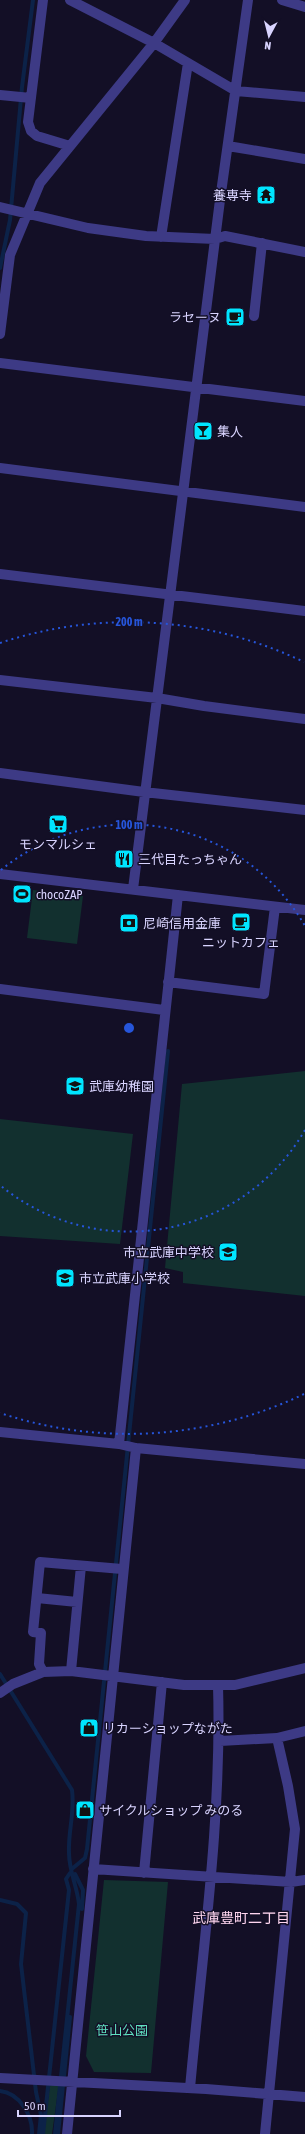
<svg xmlns="http://www.w3.org/2000/svg" width="305" height="2134" viewBox="0 0 305 2134" font-family="'Asap Condensed','Noto Sans JP',sans-serif">
	<style>
		.green { fill: #12302f }
		.lines { fill: none; stroke-linecap: round; stroke-linejoin: round }
		.stream { stroke: #0c2248; stroke-width: 4 }
		.minor { stroke: #3d3a85; stroke-width: 10 }
		.ring { fill: none; stroke: #2655da; stroke-width: 2; stroke-dasharray: 2 4 }
		.labels { text-anchor: middle; dominant-baseline: central; stroke-width: 3; stroke-linejoin: round; paint-order: stroke }
		.poi-label { font-size: 13px; fill: #d9d4ff; stroke: #130f26; text-anchor: start }
		.park-label { font-size: 13px; fill: #5fe0c0; stroke: #130f26 }
		.neighbourhood-label { font-size: 14px; fill: #ffd6f0; stroke: #130f26 }
		.centre { fill: #2655da; stroke: #130f26; stroke-width: 2 }
		.ring-label { font-size: 12px; text-anchor: middle; font-weight: bold; fill: #2655da; stroke: #130f26; stroke-width: 3; stroke-linejoin: round; paint-order: stroke }
	</style>
	<rect width="100%" height="100%" fill="#130f26"/>
	<path class="green" d="M33 890 83 896 77 944 27 938Z
		M305 1071V1296L183 1283V1272L165 1268 182 1084Z
		M0 1119 133 1134 120 1244 0 1236Z
		M104 1880 168 1882 151 2073 94 2072 86 2056Z
		M50 2084H59L52 2134H44Z"/>
	<g class="lines">
		<path class="stream" d="M0 268 10 220 22 87 33 0
			M0 1674 72 1790C75 1812 68 1831 69 1853 69 1871 77 1886 79 1904L55 2134
			M73 1868 85 1858 87 1849 168 1051
			M75 1874 83 1890 82 1909
			M0 1900 17 1904 26 1913 21 1964 36 2092 41 2115 39 2134
			M0 2091C19 2093 33 2115 32 2134
			M43 2134 69 1890 66 1879 70 1873
			M58 2134 70 2017"/>
		<path class="minor" d="M43 0 28 122 31 131 37 136 70 146
			M70 0 154 43 236 91 305 97
			M282 0 305 7
			M0 95 31 98
			M228 146 305 159
			M0 207 88 228 146 236 215 239 225 236 305 252
			M161 237 188 63
			M254 316 262 243
			M0 334 10 255 40 183 154 43 185 0
			M0 363 305 401
			M0 468 305 507
			M0 574 305 611
			M0 680 157 698 204 706 305 719
			M0 773 144 792 305 810
			M0 874 305 910
			M133 889 220 200 248 0
			M168 982 264 994 275 907
			M0 989 164 1010
			M0 1432 119 1444 136 1448 305 1464
			M119 1444 178 895
			M37 1598 77 1602
			M71 1671 81 1566
			M43 1672 39 1664 41 1633 33 1632 40 1562 122 1569
			M0 1693 13 1684 43 1672 71 1671 184 1685H235L305 1668
			M220 1741 277 1738 305 1731
			M93 1869 291 1882 305 1880
			M144 1873 162 1682
			M0 2078 206 2089 305 2097
			M190 2088C202 1955 222 1819 218 1685
			M67 2134 136 1448
			M265 2134 295 1829 288 1786 277 1738"/>
	</g>
	<g class="ring">
		<path d="M305 1130A203 203 0 0 1 1 1186M1 870A203 203 0 0 1 305 926"/>
		<path d="M304 1394A406 406 0 0 1 0 1413M0 643A406 406 0 0 1 304 662"/>
	</g>
	<defs>
		<symbol id="temple-square" viewBox="-11 -11 22 22"><rect x="-9" y="-9" width="18" height="18" rx="4" fill="#00e5ff" stroke="#130f26"/><path d="M0-6L5-2H3V0L6.5 2.5H4V6H1.5V3h-3V6H-4V2.5H-6.5L-3 0V-2H-5Z" fill="#111"/></symbol>
		<symbol id="cafe-square" viewBox="-11 -11 22 22"><rect x="-9" y="-9" width="18" height="18" rx="4" fill="#00e5ff" stroke="#130f26"/><path d="M-5.5-4.5H6V0H3Q3 3.5 0 3.5H-2.5Q-5.5 3.5-5.5 0ZM3-3.2v2h1.7v-2ZM-6 4.5H4V6H-6Z" fill="#111"/></symbol>
		<symbol id="bar-square" viewBox="-11 -11 22 22"><rect x="-9" y="-9" width="18" height="18" rx="4" fill="#00e5ff" stroke="#130f26"/><path d="M-6-5H6L.8 .8V4.5H3.5V6h-7V4.5H-.8V.8Z" fill="#111"/></symbol>
		<symbol id="supermarket-square" viewBox="-11 -11 22 22"><rect x="-9" y="-9" width="18" height="18" rx="4" fill="#00e5ff" stroke="#130f26"/><path d="M-6-5.5h2.5l.6 2H6L4.5 2H-2.5L-4.4-4H-6ZM-1.5 3.2a1.3 1.3 0 1 0 .1 0ZM3 3.2a1.3 1.3 0 1 0 .1 0Z" fill="#111"/></symbol>
		<symbol id="restaurant-square" viewBox="-11 -11 22 22"><rect x="-9" y="-9" width="18" height="18" rx="4" fill="#00e5ff" stroke="#130f26"/><path d="M-5-6h1v4h1v-4h1v4h1v-4h1v5L-1.5 .5V6h-2V.5L-5-1ZM5-6V6H3V1.5H1.5Q1.5-4 5-6Z" fill="#111"/></symbol>
		<symbol id="stadium-square" viewBox="-11 -11 22 22"><rect x="-9" y="-9" width="18" height="18" rx="4" fill="#00e5ff" stroke="#130f26"/><path d="M0-5a6.5 5 0 1 0 0 10a6.5 5 0 1 0 0-10ZM-3.5-1.8h7v3.6h-7Z" fill="#111"/></symbol>
		<symbol id="bank-square" viewBox="-11 -11 22 22"><rect x="-9" y="-9" width="18" height="18" rx="4" fill="#00e5ff" stroke="#130f26"/><path d="M-6-4H6V4H-6ZM0-2.3a2.3 2.3 0 1 0 0 4.6a2.3 2.3 0 1 0 0-4.6Z" fill="#111"/></symbol>
		<symbol id="school-square" viewBox="-11 -11 22 22"><rect x="-9" y="-9" width="18" height="18" rx="4" fill="#00e5ff" stroke="#130f26"/><path d="M0-5L7-2L0 1L-7-2ZM-4 1L0 2.5L4 1V4Q0 6-4 4Z" fill="#111"/></symbol>
		<symbol id="shop-square" viewBox="-11 -11 22 22"><rect x="-9" y="-9" width="18" height="18" rx="4" fill="#00e5ff" stroke="#130f26"/><path d="M-5-2.5h2.3a2.7 3.5 0 0 1 5.4 0H5L5.5 6h-11ZM-1.5-2.5h3a1.5 2.3 0 0 0-3 0Z" fill="#111"/></symbol>
	</defs>
	<g fill-rule="evenodd">
		<use href="#temple-square" x="255" y="184" width="22" height="22"/>
		<use href="#cafe-square" x="224" y="306" width="22" height="22"/>
		<use href="#bar-square" x="192" y="420" width="22" height="22"/>
		<use href="#supermarket-square" x="47" y="813" width="22" height="22"/>
		<use href="#restaurant-square" x="113" y="848" width="22" height="22"/>
		<use href="#stadium-square" x="11" y="883" width="22" height="22"/>
		<use href="#cafe-square" x="230" y="911" width="22" height="22"/>
		<use href="#bank-square" x="118" y="912" width="22" height="22"/>
		<use href="#school-square" x="64" y="1075" width="22" height="22"/>
		<use href="#school-square" x="217" y="1241" width="22" height="22"/>
		<use href="#school-square" x="54" y="1267" width="22" height="22"/>
		<use href="#shop-square" x="78" y="1717" width="22" height="22"/>
		<use href="#shop-square" x="74" y="1799" width="22" height="22"/>
	</g>
	<g class="labels">
		<g class="poi-label">
			<text x="252" y="195" text-anchor="end">養専寺</text>
			<text x="221" y="317" text-anchor="end">ラセーヌ</text>
			<text x="217" y="431">集人</text>
			<text x="58" y="844" text-anchor="middle">モンマルシェ</text>
			<text x="138" y="859">三代目たっちゃん</text>
			<text x="36" y="894">chocoZAP</text>
			<text x="143" y="923">尼崎信用金庫</text>
			<text x="241" y="942" text-anchor="middle">ニットカフェ</text>
			<text x="89" y="1086">武庫幼稚園</text>
			<text x="214" y="1252" text-anchor="end">市立武庫中学校</text>
			<text x="79" y="1278">市立武庫小学校</text>
			<text x="103" y="1728">リカーショップながた</text>
			<text x="99" y="1810">サイクルショップ みのる</text>
		</g>
		<g class="park-label">
			<text x="122" y="2030">笹山公園</text>
		</g>
		<g class="neighbourhood-label">
			<text x="241" y="1918">武庫豊町二丁目</text>
		</g>
	</g>
	<circle cx="129" cy="1028" r="6" class="centre"/>
	<g class="ring-label">
		<text x="129" y="626">200 m</text>
		<text x="129" y="829">100 m</text>
	</g>
	<g transform="translate(269 36) rotate(187)" stroke="#130f26" stroke-width="3" paint-order="stroke">
	<path d="M0-3L7 15L0 10L-7 15Z" fill="#d9d4ff"/>
	<text y="-6" font-size="11" font-weight="bold" text-anchor="middle" fill="#d9d4ff">N</text>
	</g>
	<path d="M18 2110v6h102v-6" fill="none" stroke="#d9d4ff" stroke-width="2"/>
	<text x="24" y="2110" font-size="12" fill="#d9d4ff" stroke="#130f26" stroke-width="3" paint-order="stroke">50 m</text>
</svg>
